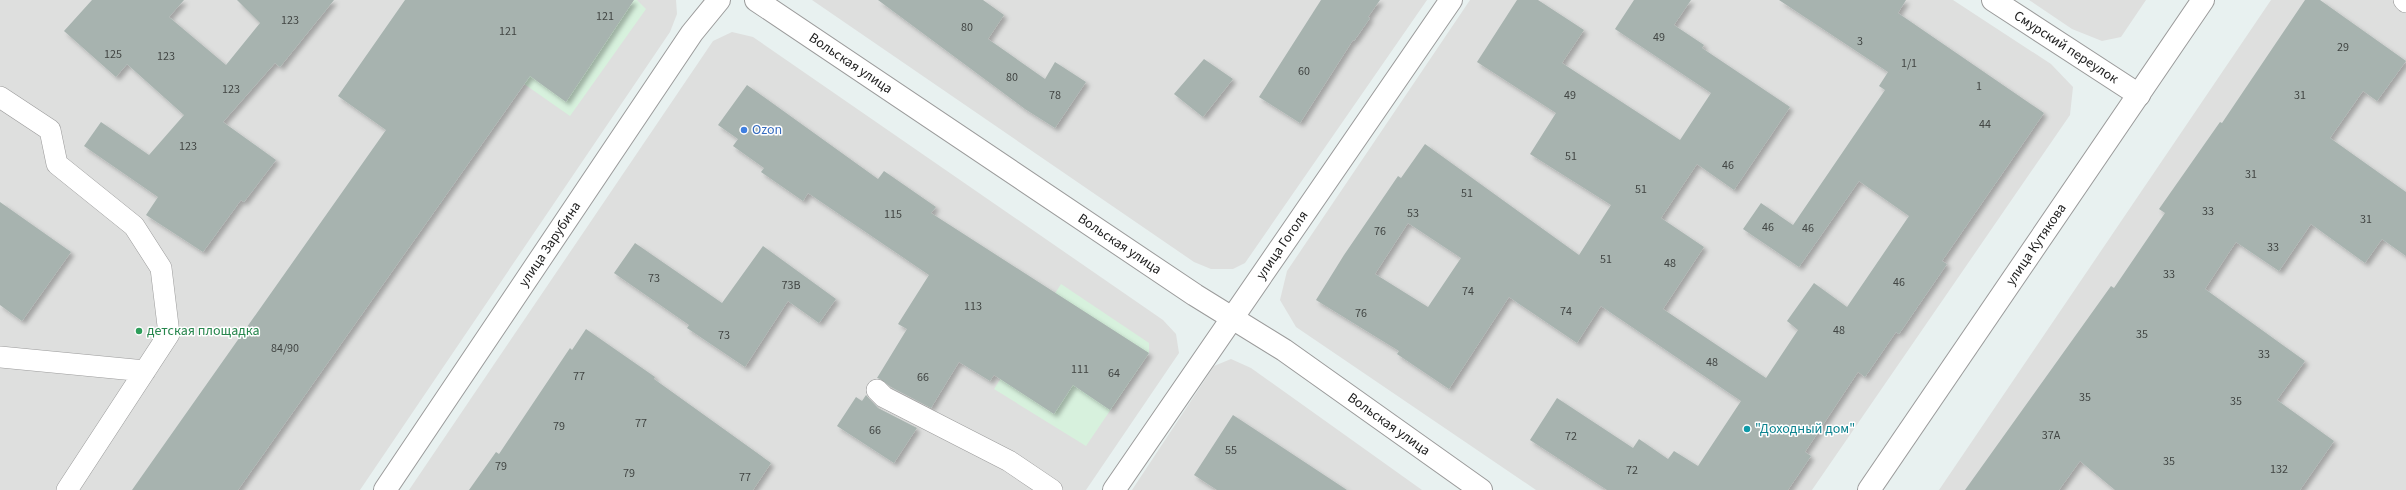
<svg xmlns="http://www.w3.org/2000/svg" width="2406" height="490" viewBox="0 0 2406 490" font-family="'Source Sans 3',sans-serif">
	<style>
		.residential { fill: #dedfde }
		.commercial { fill: #d7f1dd }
		.building { fill: #a7b3af; fill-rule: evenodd; filter: url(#shadow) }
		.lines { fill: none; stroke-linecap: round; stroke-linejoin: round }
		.service-casing { stroke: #9b9b9b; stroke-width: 22 }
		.minor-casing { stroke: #9b9b9b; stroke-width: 24 }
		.tertiary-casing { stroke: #9b9b9b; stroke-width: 24 }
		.service { stroke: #fff; stroke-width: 21 }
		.minor { stroke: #fff; stroke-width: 22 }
		.tertiary { stroke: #fff; stroke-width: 22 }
		.shop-dot { fill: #3f7fe0; stroke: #fff; stroke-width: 1.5 }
		.leisure-dot { fill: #2e9e5b; stroke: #fff; stroke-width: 1.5 }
		.culture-dot { fill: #0f9aa8; stroke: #fff; stroke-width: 1.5 }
		.labels { text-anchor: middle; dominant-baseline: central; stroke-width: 3; stroke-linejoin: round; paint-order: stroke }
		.number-label { font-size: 12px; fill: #424644 }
		.street-label { font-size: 14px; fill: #212121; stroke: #fff }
		.shop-label { font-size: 14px; fill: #366cbe; stroke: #fff; text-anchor: start }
		.leisure-label { font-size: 14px; fill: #27864d; stroke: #fff; text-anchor: start }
		.culture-label { font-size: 14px; fill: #0d838f; stroke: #fff; text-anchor: start }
	</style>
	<defs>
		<filter id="shadow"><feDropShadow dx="3.5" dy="3.5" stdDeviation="2" flood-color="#0004"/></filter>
	</defs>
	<rect width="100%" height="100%" fill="#e8f1f0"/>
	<path class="residential" d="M0 0H676L677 14 670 32 360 490H0Z
		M812 0H1427L1245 263 1233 269H1211L1194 262Z
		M1470 0H1953L2051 64 2073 87 2070 115 1812 490H1536L1296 327 1280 300 1287 271Z
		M2029 0H2146L2121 37 2102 41 2072 29Z
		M2271 0H2406V490H1939Z
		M732 32 753 37 1163 320 1176 334 1179 353 1086 490H409L713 41Z
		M1231 359 1251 368 1422 490H1132L1214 366Z"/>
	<path class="commercial" d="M404 0H637L646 9 570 116Z
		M1061 284 1149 343V353L1086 446 994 389Z"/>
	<path class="building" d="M92 0H184L169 17 226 65 260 23 237 0H334L280 67 275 63 223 122 276 160 244 202 241 200 203 252 146 215 158 197 84 146 101 122 149 155 184 115 127 64 116 77 64 31Z
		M405 0H634L566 102 530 76 238 490H132L386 130 338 96Z
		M878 0H983L1004 15 988 39 1045 79 1055 62 1086 82 1055 128 1025 109Z
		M1321 0H1380L1368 17 1370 18 1354 41 1353 40 1300 123 1259 97Z
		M1517 0H1538L1584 30 1562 63 1680 140 1711 93 1615 29 1634 0H1691L1674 25 1704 45 1702 48 1790 107 1734 190 1697 164 1661 218 1704 247 1663 309 1766 378 1798 330 1787 321 1814 283 1847 307 1909 216 1859 181 1799 267 1743 229 1761 203 1793 225 1885 90 1879 86 1888 72 1779 0H1906L1898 13 2044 113 1942 261 1947 264 1899 334 1896 332 1865 377 1858 372 1805 452 1811 456 1788 490H1607L1530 440 1557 398 1633 448 1639 439 1668 459 1674 451 1698 466 1741 401 1601 306 1577 343 1509 297 1449 389 1397 354 1399 351 1316 300 1344 255 1398 176 1401 178 1425 144 1579 255 1611 205 1530 154 1556 113 1477 62ZM1408 223 1461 258 1428 307 1375 274Z
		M2305 0H2320L2406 61 2377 101 2363 91 2330 138 2406 192V256L2382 239 2365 263 2311 224 2279 271 2236 242 2205 289 2305 361 2277 400 2334 441 2300 490H2115L2080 461 2059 490H1965L2111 286 2114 288 2165 213 2159 209 2220 122 2222 123Z
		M1204 59 1233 79 1203 117 1174 94Z
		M747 85 878 179 884 171 936 207 931 213 1149 353 1110 410 1073 385 1054 414 994 375 990 381 959 362 931 408 891 387 880 379 877 378 907 329 898 324 929 275 808 193 803 201 761 172 764 168 733 146 738 139 718 125Z
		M0 202 71 252 22 321 0 305Z
		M635 243 722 303 763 246 836 299 819 323 788 301 745 367 687 328 689 325 614 273Z
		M586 329 655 377 654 379 771 463 753 490H469L496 452 499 454 570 348 572 350Z
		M866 395 878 408 917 428 894 463 837 426 856 397 862 401Z
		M1233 415 1347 490H1217L1194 475Z"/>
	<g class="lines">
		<defs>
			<path id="service" d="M2404 0 2406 2
				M0 97 50 130 57 164 134 226 161 268 169 334 67 490
				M0 357 145 371
				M877 390 884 397 1009 461 1052 490"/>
			<g id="minor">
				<path id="s1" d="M756 0 1195 295 1284 350 1481 490"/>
				<path id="s2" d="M1993 0 2139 95"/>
				<path id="s3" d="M385 490 692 33 719 0"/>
				<path id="s4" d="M1114 490 1451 0"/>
			</g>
			<g id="tertiary">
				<path id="s5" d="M1869 490 2203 0"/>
			</g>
		</defs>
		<use href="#service" class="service-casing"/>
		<use href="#minor" class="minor-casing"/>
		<use href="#tertiary" class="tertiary-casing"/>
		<use href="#service" class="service"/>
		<use href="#minor" class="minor"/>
		<use href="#tertiary" class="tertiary"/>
	</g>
	<circle class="shop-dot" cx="744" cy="130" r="4"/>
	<circle class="leisure-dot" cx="139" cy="331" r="4"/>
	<circle class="culture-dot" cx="1747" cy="429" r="4"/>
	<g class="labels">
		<g class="number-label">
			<text x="605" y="16">121</text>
			<text x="290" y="20">123</text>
			<text x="967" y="27">80</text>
			<text x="508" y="31">121</text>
			<text x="1659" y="37">49</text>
			<text x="1860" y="41">3</text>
			<text x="2343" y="47">29</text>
			<text x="113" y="54">125</text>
			<text x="166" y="56">123</text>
			<text x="1909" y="63">1/1</text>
			<text x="1304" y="71">60</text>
			<text x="1012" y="77">80</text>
			<text x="1979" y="86">1</text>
			<text x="231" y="89">123</text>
			<text x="1055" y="95">78</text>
			<text x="1570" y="95">49</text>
			<text x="2300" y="95">31</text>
			<text x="1985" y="124">44</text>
			<text x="188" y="146">123</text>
			<text x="1571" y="156">51</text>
			<text x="1728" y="165">46</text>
			<text x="2251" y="174">31</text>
			<text x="1641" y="189">51</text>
			<text x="1467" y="193">51</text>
			<text x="2208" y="211">33</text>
			<text x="1413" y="213">53</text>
			<text x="893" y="214">115</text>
			<text x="2366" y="219">31</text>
			<text x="1768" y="227">46</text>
			<text x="1808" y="228">46</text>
			<text x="1380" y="231">76</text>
			<text x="2273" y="247">33</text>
			<text x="1606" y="259">51</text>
			<text x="1670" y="263">48</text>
			<text x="2169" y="274">33</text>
			<text x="654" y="278">73</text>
			<text x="1899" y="282">46</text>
			<text x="791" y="285">73В</text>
			<text x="1468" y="291">74</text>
			<text x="973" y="306">113</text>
			<text x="1566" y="311">74</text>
			<text x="1361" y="313">76</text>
			<text x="1839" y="330">48</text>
			<text x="2142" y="334">35</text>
			<text x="724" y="335">73</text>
			<text x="285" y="348">84/90</text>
			<text x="2264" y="354">33</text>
			<text x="1712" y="362">48</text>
			<text x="1080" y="369">111</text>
			<text x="1114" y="373">64</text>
			<text x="579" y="376">77</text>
			<text x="923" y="377">66</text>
			<text x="2085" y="397">35</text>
			<text x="2236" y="401">35</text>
			<text x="641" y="423">77</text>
			<text x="559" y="426">79</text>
			<text x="875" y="430">66</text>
			<text x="2051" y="435">37А</text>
			<text x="1571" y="436">72</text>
			<text x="1231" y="450">55</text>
			<text x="2169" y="461">35</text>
			<text x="501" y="466">79</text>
			<text x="2279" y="469">132</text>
			<text x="1632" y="470">72</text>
			<text x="629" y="473">79</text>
			<text x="745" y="477">77</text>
		</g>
		<g class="street-label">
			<text stroke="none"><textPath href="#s2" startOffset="87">Смурский переулок</textPath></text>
			<text stroke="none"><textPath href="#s1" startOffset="114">Вольская улица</textPath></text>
			<text stroke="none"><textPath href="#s3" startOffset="296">улица Зарубина</textPath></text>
			<text stroke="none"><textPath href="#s1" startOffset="438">Вольская улица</textPath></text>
			<text stroke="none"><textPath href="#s5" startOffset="297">улица Кутякова</textPath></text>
			<text stroke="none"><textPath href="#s4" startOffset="297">улица Гоголя</textPath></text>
			<text stroke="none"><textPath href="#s1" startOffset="762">Вольская улица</textPath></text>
		</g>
		<g class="shop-label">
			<text x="752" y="130">Ozon</text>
		</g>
		<g class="leisure-label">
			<text x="147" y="331">детская площадка</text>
		</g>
		<g class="culture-label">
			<text x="1755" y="429">"Доходный дом"</text>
		</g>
	</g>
</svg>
